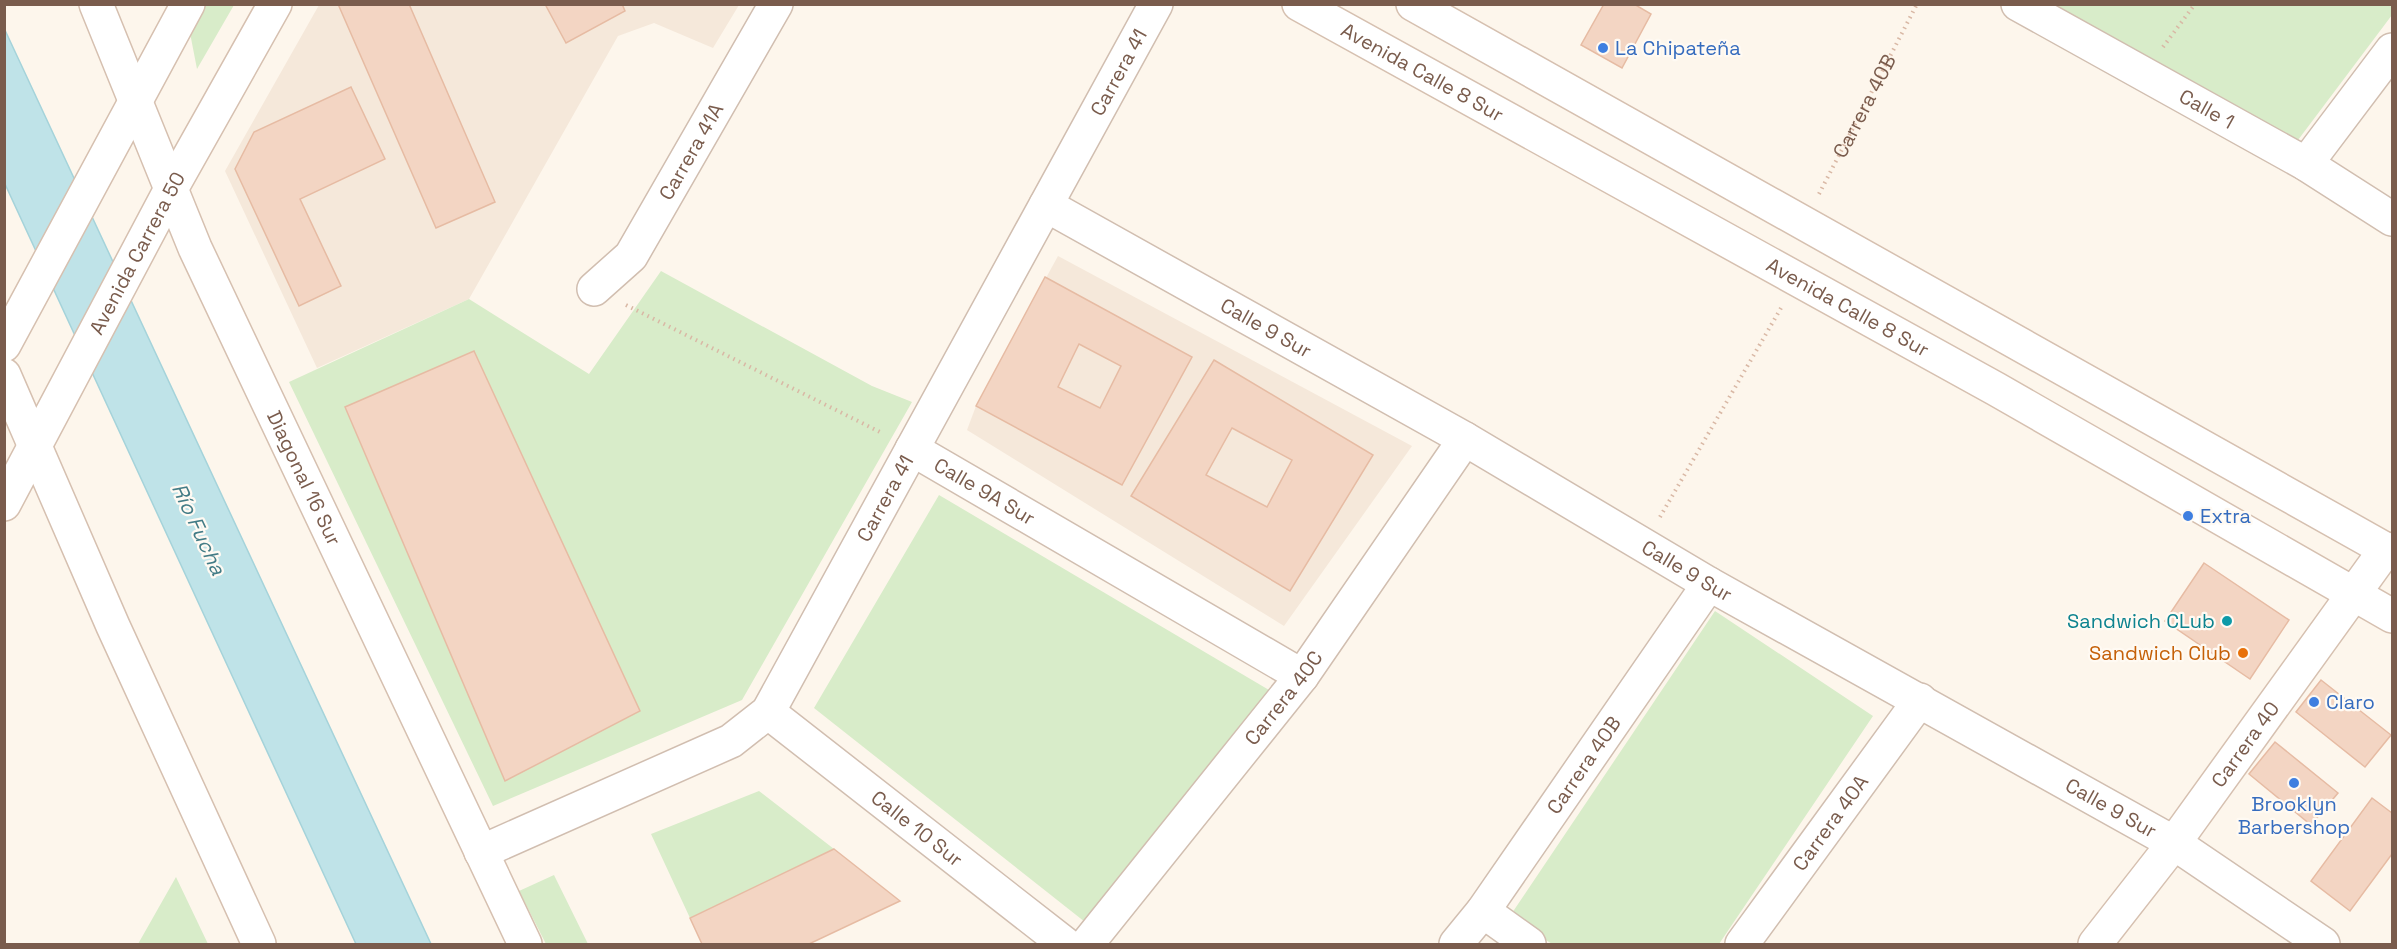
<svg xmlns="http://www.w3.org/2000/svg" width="2397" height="949" viewBox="0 0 2397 949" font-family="'Space Grotesk',sans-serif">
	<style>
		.residential { fill: #f5e8da }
		.green { fill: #d8ecc9 }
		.water { fill: #bfe3e8; stroke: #a5d3da; stroke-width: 1.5 }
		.building { fill: #f3d5c3; stroke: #e6bba3; stroke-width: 1.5; fill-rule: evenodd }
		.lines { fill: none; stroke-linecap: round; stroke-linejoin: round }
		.street-casing { stroke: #d1beb0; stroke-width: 36 }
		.secondary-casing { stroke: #d6c0b0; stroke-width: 36 }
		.path { stroke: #d9b8a5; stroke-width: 4; stroke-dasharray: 1.5 4.5; stroke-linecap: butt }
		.street { stroke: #fff; stroke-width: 33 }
		.secondary { stroke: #fff; stroke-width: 33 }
		.shop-dot { fill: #3f7fe0; stroke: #fffaf3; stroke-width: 2 }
		.culture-dot { fill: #0f9aa8; stroke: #fffaf3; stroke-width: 2 }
		.food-dot { fill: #e8710a; stroke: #fffaf3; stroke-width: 2 }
		.labels { text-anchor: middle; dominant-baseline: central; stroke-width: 4.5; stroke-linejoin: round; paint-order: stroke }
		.shop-label { font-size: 20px; fill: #366cbe; stroke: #fffaf3; text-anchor: start }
		.street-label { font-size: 20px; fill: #7a5c4d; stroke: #fffaf3 }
		.culture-label { font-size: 20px; fill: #0d838f; stroke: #fffaf3; text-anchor: end }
		.food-label { font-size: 20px; fill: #c56008; stroke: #fffaf3; text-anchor: end }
		.water-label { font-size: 21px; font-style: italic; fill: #437c86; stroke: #fffaf3 }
	</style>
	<rect width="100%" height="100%" fill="#fdf6ec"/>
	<path class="residential" d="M319 5H739L713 48 654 23 618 36 469 299 317 368 225 171Z
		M1058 256 1412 446 1284 626 967 430 976 406Z"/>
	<path class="green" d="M2054 4 2392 5V15L2292 148 2048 12Z
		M205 5H234L197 69 190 33Z
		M661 271 872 386 912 402 742 700 493 806 289 382 469 299 589 374Z
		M939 495 1269 690 1085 922 814 708Z
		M1715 611 1873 716 1719 944H1552L1510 916Z
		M759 791 834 849 690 918 651 834Z
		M554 875 588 944H546L519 891Z
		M176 877 208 944H138Z"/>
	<path class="water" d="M4 28 431 944H356L5 184Z"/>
	<path class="building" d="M338 4H409L495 202 436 228Z
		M545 4H622L625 11 566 43Z
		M1604 4H1634L1651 14 1622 68 1581 45Z
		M351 87 385 159 300 199 341 286 299 306 235 169 254 132Z
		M1045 277 1192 357 1122 485 976 406ZM1079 344 1121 366 1100 408 1058 387Z
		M474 351 640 711 505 781 345 407Z
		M1214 360 1373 455 1290 591 1131 496ZM1232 428 1292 460 1267 507 1206 475Z
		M2204 563 2289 620 2250 679 2165 621Z
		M2321 680 2391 735 2365 767 2296 712Z
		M2275 742 2338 793 2311 825 2249 774Z
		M2372 798 2392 813V854L2350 911 2311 881Z
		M834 849 900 901 809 944H702L690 918Z"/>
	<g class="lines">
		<defs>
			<g id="street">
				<path id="s2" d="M2018 4 2306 164 2392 219"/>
				<path d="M2306 164 2392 50"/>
				<path id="s3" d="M1046 205 1465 439 1709 584 2174 843 2323 944"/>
				<path id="s4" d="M594 289 631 256 776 4"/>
				<path id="s5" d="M912 449 1302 676"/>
				<path id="s6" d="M768 712 1065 944"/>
				<path id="s7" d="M481 852 731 741 768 712 1156 4"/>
				<path d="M1483 911 1529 944"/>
				<path id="s8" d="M1087 944 1302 676 1465 439"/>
				<path id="s9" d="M1456 944 1483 911 1709 584"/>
				<path id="s10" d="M1742 944 1920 700"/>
			</g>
			<g id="secondary">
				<path id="s11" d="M96 4 195 248 525 944"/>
				<path id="s12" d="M1299 4 1996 389 2392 616"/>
				<path d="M1413 4 2392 553"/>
				<path d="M4 345 188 4"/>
				<path d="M4 375 113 626 259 944"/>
				<path id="s13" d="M4 504 171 189 275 4"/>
				<path id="s14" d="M2095 944 2174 843 2386 549"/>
			</g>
		</defs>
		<use href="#street" class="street-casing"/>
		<use href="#secondary" class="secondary-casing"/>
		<g class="path">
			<path d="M2163 47 2195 4"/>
			<path id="s1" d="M1819 194 1917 4"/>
			<path d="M626 305 882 433"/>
			<path d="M1660 517 1781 308"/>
		</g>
		<use href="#street" class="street"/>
		<use href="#secondary" class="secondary"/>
	</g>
	<g class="shop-dot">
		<circle cx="1603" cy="48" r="6"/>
		<circle cx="2188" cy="516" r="6"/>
		<circle cx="2314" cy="702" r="6"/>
		<circle cx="2294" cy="783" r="6"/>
	</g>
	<circle class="culture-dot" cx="2227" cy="621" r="6"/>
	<circle class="food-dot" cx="2243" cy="653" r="6"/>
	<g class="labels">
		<g class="shop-label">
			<text x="1615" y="48">La Chipateña</text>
			<text x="2200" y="516">Extra</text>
			<text x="2326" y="702">Claro</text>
			<text x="2294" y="804" text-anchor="middle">Brooklyn<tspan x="2294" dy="23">Barbershop</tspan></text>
		</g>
		<g class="street-label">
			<text stroke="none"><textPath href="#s12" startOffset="141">Avenida Calle 8 Sur</textPath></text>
			<text stroke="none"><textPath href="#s7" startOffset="1050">Carrera 41</textPath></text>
			<text stroke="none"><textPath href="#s1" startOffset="99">Carrera 40B</textPath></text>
			<text stroke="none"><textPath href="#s2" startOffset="216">Calle 1</textPath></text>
			<text stroke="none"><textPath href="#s4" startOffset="170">Carrera 41A</textPath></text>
			<text stroke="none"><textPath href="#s13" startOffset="284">Avenida Carrera 50</textPath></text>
			<text stroke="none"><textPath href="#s12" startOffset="627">Avenida Calle 8 Sur</textPath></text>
			<text stroke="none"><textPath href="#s3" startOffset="252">Calle 9 Sur</textPath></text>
			<text stroke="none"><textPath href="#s11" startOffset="518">Diagonal 16 Sur</textPath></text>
			<text stroke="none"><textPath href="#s5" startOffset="84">Calle 9A Sur</textPath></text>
			<text stroke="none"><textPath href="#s7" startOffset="564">Carrera 41</textPath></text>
			<text stroke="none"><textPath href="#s3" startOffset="738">Calle 9 Sur</textPath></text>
			<text stroke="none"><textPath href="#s8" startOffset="315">Carrera 40C</textPath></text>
			<text stroke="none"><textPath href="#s14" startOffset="250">Carrera 40</textPath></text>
			<text stroke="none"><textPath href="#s9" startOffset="220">Carrera 40B</textPath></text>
			<text stroke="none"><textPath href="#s3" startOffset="1224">Calle 9 Sur</textPath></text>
			<text stroke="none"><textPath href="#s10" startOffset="150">Carrera 40A</textPath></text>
			<text stroke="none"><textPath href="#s6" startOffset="189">Calle 10 Sur</textPath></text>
		</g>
		<g class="culture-label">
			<text x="2215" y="621">Sandwich CLub</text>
		</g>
		<g class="food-label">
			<text x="2231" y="653">Sandwich Club</text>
		</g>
		<g class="water-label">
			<text transform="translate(199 529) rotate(65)">Río Fucha</text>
		</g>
	</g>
	<rect width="2397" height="949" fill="none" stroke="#7a5c4d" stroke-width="12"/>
</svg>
